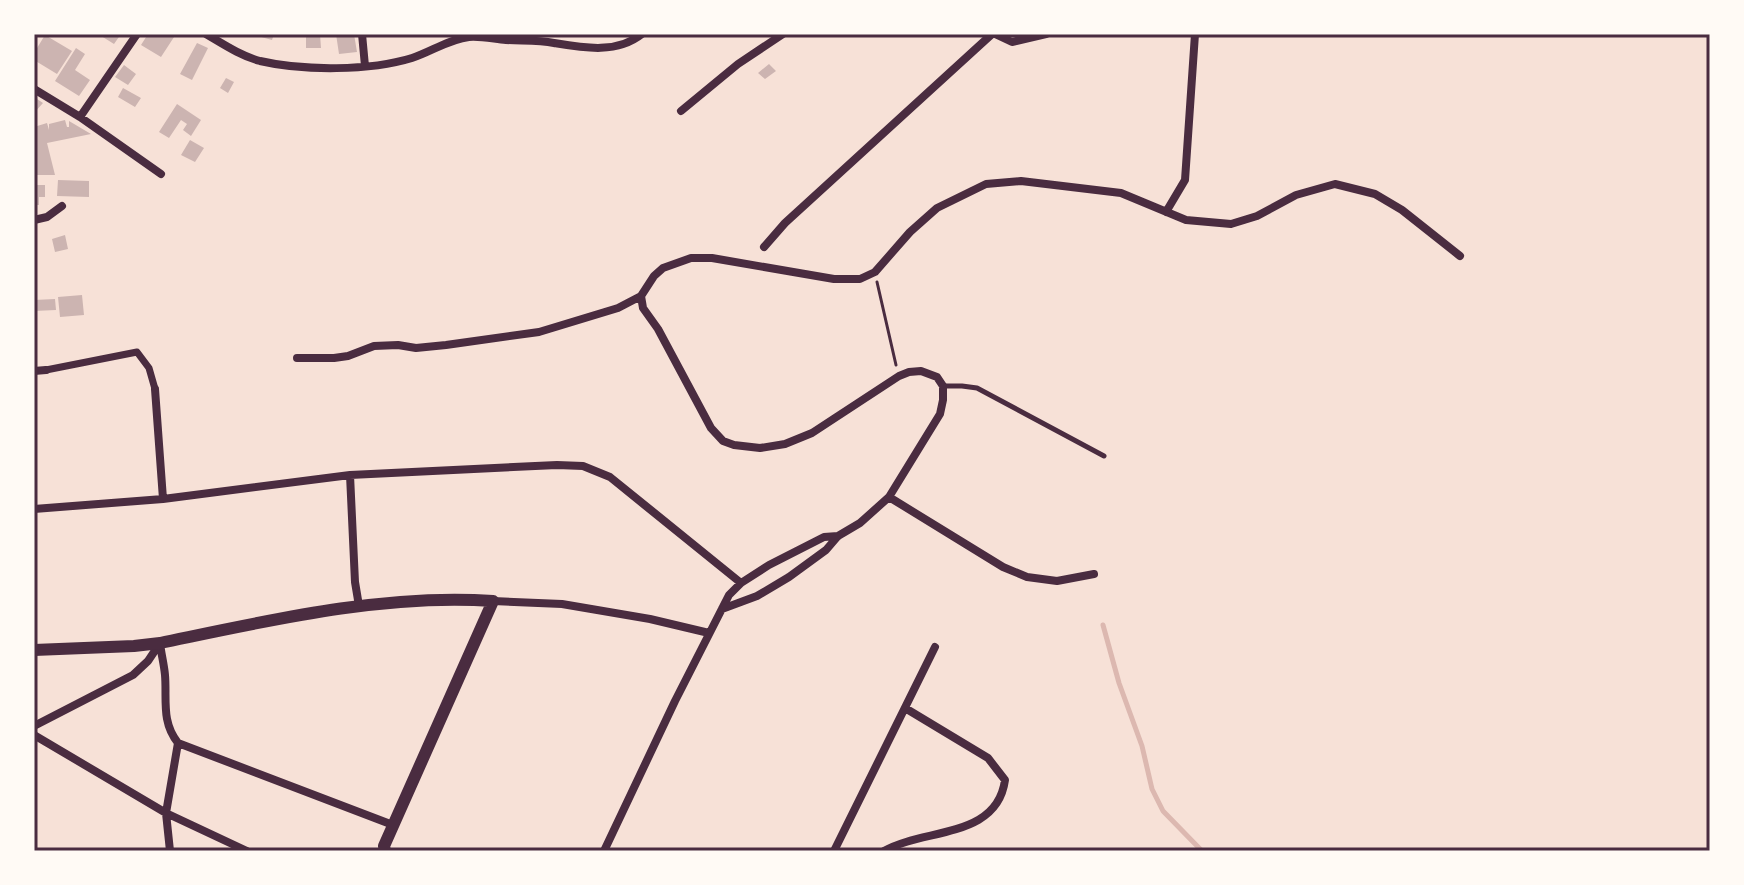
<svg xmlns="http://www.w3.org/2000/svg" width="1744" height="885" viewBox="0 0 1744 885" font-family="Rubik,sans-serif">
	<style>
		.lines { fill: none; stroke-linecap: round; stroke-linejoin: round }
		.stream { stroke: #dcb8b0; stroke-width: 5 }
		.building { fill: #ccb4b1 }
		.path { stroke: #4a2c40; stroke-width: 3 }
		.service { stroke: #4a2c40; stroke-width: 5 }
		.pedestrian { stroke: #4a2c40; stroke-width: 7 }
		.minor { stroke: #4a2c40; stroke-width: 8 }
		.tertiary { stroke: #4a2c40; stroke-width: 12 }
		.neatline { fill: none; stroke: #4a2c40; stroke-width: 3 }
	</style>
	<rect width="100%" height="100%" fill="#f7e1d7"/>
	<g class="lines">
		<path class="stream" d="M1103 625 1119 683 1142 746 1152 789 1163 811 1202 851"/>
	</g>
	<path class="building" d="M98 34H121L114 44Z
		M148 34H176L161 57 141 45Z
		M250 34H274L272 40Z
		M306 34H320L321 48H306Z
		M336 34H354L357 52 339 54Z
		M45 35 72 51 57 74 34 60V53Z
		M197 43 208 48 192 80 180 74Z
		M76 48 85 54 75 70 90 80 79 96 55 81Z
		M769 64 776 71 765 79 758 73Z
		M124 65 136 74 128 85 115 77Z
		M226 78 234 82 228 93 220 88Z
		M123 88 141 98 135 107 118 97Z
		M34 97 43 103 34 113Z
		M177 104 201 120 191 136 183 130 187 124 181 120 169 138 159 132Z
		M65 120 67 127H69V121L91 134 47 143 55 175H34V147L37 146 34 127 47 123 49 130V124Z
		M190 140 204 148 195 162 181 155Z
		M58 180 89 181V197L57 196Z
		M34 185H45V197H39V205H34Z
		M65 235 68 249 55 252 52 239Z
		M82 295 84 315 60 317 58 297Z
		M55 299 56 310 34 311V300Z"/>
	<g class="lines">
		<path class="path" d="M877 282 896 365"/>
		<path class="service" d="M944 386H962L977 388 1104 456"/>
		<path class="pedestrian" d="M46 370 137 352 149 368 155 389"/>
		<path class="minor" d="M206 34C223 44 241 56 260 61 303 71 370 71 412 58 431 52 449 39 469 37 481 36 494 39 506 40 522 41 538 40 554 43 584 48 617 54 642 34
			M362 34 365 66
			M995 34 1012 42 1046 34
			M34 89 80 117 161 174
			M681 111 738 64 783 34
			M80 117 137 34
			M1166 212 1185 180 1195 34
			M34 220 47 217 62 206
			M764 247 785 223 992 34
			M641 296 643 308 658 329 711 428 723 441 734 445 760 448 785 444 812 433 899 376 909 372 921 371 937 377 943 386V400L940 414 889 497 860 523 838 536 826 550 789 577 757 596 722 609
			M297 358H334L348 356 374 346 398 345 416 348 446 345 539 332 618 308 641 296 654 276 663 268 691 258H712L834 279H860L875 272 910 232 937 208 986 184 1021 181 1121 193 1186 220 1231 224 1257 216 1296 195 1335 184 1375 194 1402 210 1460 256
			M34 371 46 370
			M155 389 163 499
			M350 475 355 582 359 606
			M889 497 1003 567 1027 577 1057 581 1094 574
			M34 509 163 499 350 475 557 465 583 466 610 477 741 583
			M493 601 562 604 650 619 709 633
			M160 643C161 653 164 664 165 675 167 699 161 722 178 743L166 813 170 851
			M34 726 133 675 148 661 160 643
			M34 735 166 813 247 851
			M178 743 393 825
			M604 851 675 701 729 595 741 583 769 565 824 537 838 536
			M834 851 935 647
			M884 851C924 828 997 839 1005 780L988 758 905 708"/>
		<path class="tertiary" d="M34 650 134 646 160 643C266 621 385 593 493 601L384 846 385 851"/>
	</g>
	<rect width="1744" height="885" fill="none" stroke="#fffaf5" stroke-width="72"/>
	<rect x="36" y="36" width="1672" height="813" class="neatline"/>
</svg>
